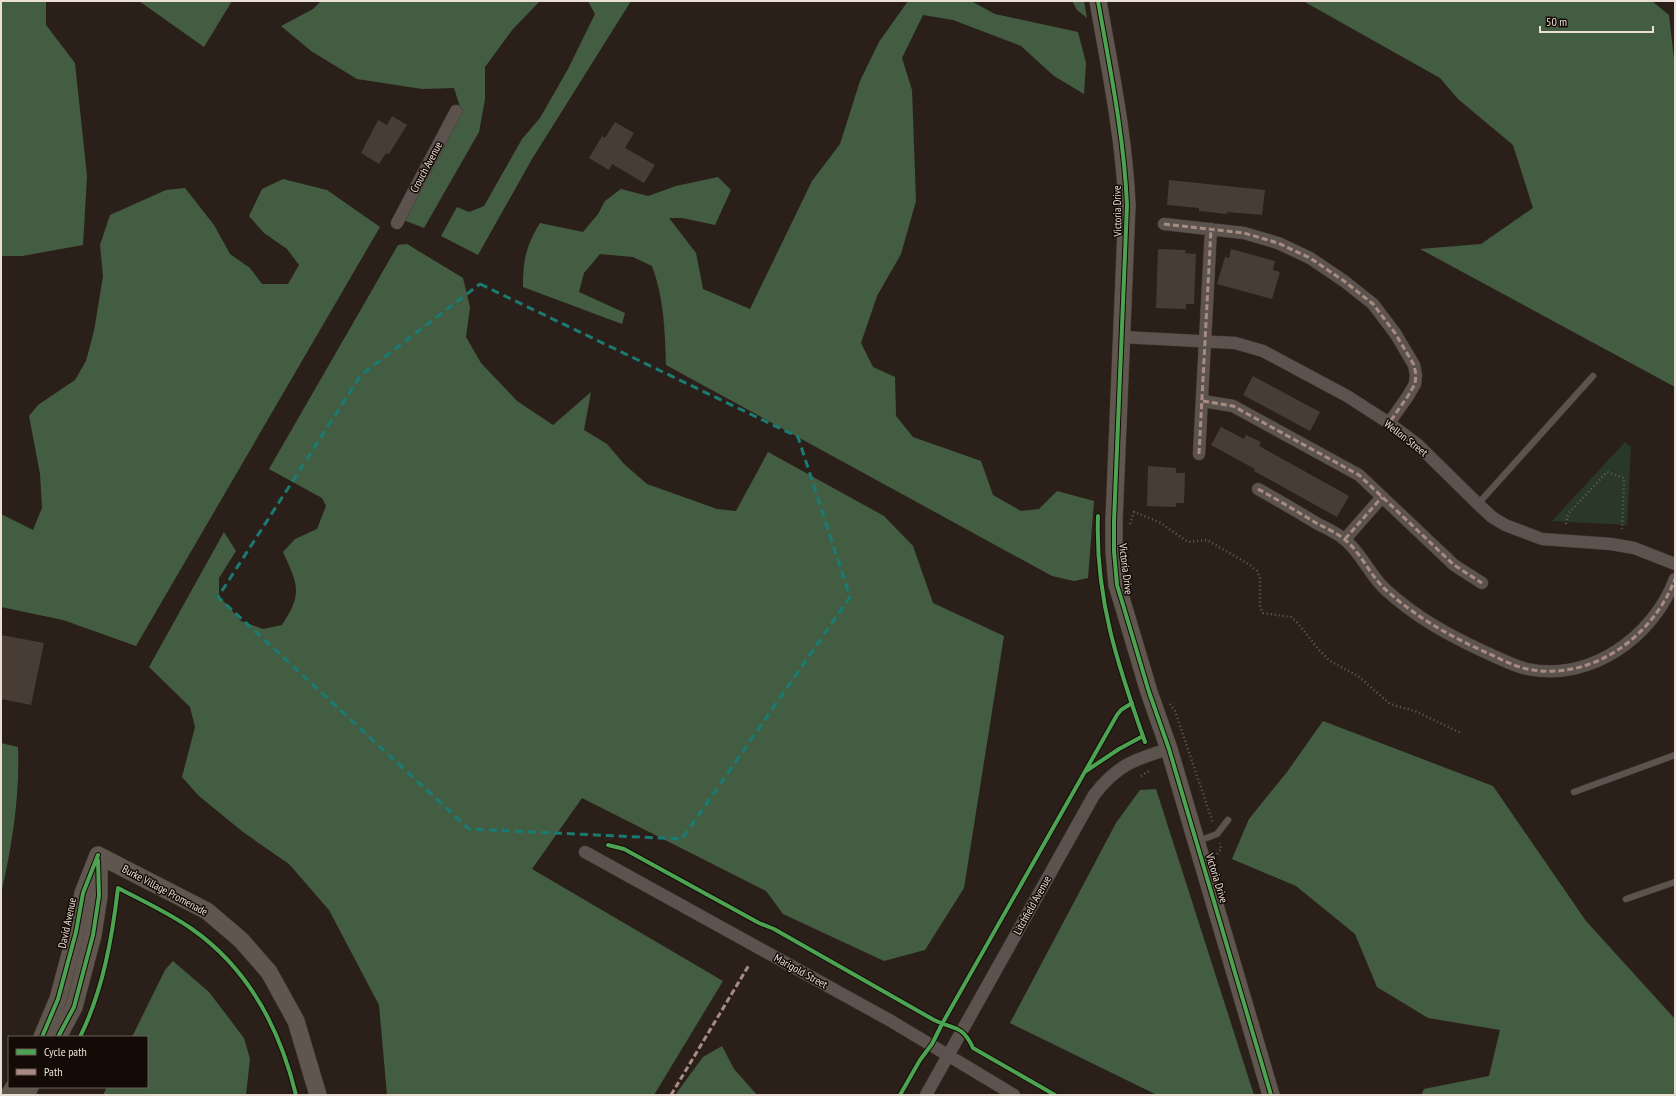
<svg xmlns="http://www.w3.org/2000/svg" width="1676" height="1096" viewBox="0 0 1676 1096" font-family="'PT Sans Narrow',sans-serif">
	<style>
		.green { fill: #293828 }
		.forest { fill: #435d43 }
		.building { fill: #483d35 }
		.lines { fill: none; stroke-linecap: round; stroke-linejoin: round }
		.lane-casing { stroke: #463d37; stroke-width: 7 }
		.street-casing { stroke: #463d37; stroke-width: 13 }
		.secondary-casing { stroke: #463d37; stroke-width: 18 }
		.path { stroke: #655e59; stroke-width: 2.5; stroke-dasharray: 1 3; stroke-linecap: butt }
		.lane { stroke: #5c534e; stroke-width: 6 }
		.street { stroke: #5c534e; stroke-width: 12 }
		.secondary { stroke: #5f564e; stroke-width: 17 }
		.quiet { stroke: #a88b81; stroke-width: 3; stroke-dasharray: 6 3; stroke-linecap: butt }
		.cycleway-casing { stroke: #140b06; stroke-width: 6 }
		.cycleway { stroke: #4ca352; stroke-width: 4 }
		.marked { fill: none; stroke: #1a7b73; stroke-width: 3; stroke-dasharray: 8 5; stroke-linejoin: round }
		.labels { text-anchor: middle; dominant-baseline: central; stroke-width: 3; stroke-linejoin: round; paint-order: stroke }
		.street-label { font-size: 11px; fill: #ebded5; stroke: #140b06 }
	</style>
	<rect width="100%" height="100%" fill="#2b2019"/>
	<path class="green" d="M1625 442 1631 447 1627 525 1552 521Z"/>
	<path class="forest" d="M1 1H46V25L75 63 87 176 83 245 22 256H1Z
		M139 1H232L204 47Z
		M321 1H540L513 29 485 67V99L479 132 424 228 398 218 462 113 454 88 422 89 357 79 311 51 281 26 313 9Z
		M588 1H631L532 159 478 255 441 236 457 207 469 212 484 206 522 139 540 118 568 69 595 14Z
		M908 1H971L995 14 1078 32 1086 63 1084 94 1054 76 1021 46 953 20 923 15 902 58 912 90 916 201 901 254 877 296 861 343 873 367 895 377 896 416 913 437 981 461 993 495 1021 511 1039 509 1057 491 1094 501 1088 578 1074 581 1052 576 666 365C665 331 664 298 652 266L633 257 600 254 584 273 579 292 625 313 622 324 523 287C523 260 526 246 540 223L583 232 598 214 605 201 621 189 648 196 676 186 718 177 731 190 715 225 682 218H669L696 253 703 289 750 309 812 181 840 144 860 81 879 42Z
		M1072 1H1084L1087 18 1077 10Z
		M1303 1H1652L1669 15 1675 68V387L1420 249 1481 244 1533 208 1513 145 1458 99 1440 78Z
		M283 179 327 190 380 227 136 646 63 620 1 607V514L33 530 42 508 40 474 29 416 38 405 75 380 86 361 94 331 103 276 100 245 110 215 166 190 185 188 214 225 230 254 250 268 262 284H288L299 265 287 249 264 233 249 216 262 189Z
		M407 244 463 278 470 307 466 337 481 363 517 401 553 425 591 392 584 430 607 444 624 464 647 484 717 509 736 511 768 452 884 516 913 546 933 603 1004 636 964 888 925 950 884 961 783 914 766 891 582 798 532 869 723 981 654 1095H387L379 1005 329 910 289 864 243 832 199 796 182 777 195 727 190 707 149 667 224 532 236 551 219 578V596L241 621 263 629 282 625C303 593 298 585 283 552L295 539 317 529 326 506 322 498 269 469 398 245Z
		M1323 721 1493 786 1586 921 1675 1019V1095H1421L1424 1089 1489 1076 1500 1030 1428 1018 1377 987 1355 934 1296 886 1232 859 1249 819 1287 772Z
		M1 743 18 747C20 796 12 846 1 894Z
		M1156 789 1254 1095H1157L1010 1023 1116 823 1140 790Z
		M173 961 209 992 244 1038 250 1059 246 1095H103L107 1087H147V1037H132L165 970Z
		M722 1046 734 1069 757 1095H675L703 1057Z"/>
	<path class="building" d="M392 116 407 125 389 154 386 153 379 164 361 153 378 120 387 125Z
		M615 122 634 133 625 148 655 165 644 183 612 164 609 170 589 158 602 136 605 138Z
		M1169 180 1265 190 1262 215 1227 212V214L1199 211V208L1167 205Z
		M1158 249 1186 250 1185 253 1196 254 1194 304H1186V309L1156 308Z
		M1231 249 1275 261 1273 270 1280 272 1272 299 1217 284 1225 257 1229 258Z
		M1253 376 1320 412 1310 431 1243 395Z
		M1221 427 1244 439 1246 435 1261 442 1259 446 1349 496 1337 517 1254 471 1255 469 1211 445Z
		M1148 466 1176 468V473H1185L1184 503H1176V507L1147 506Z
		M1 635 44 643 31 705 1 699Z"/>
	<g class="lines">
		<defs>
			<path id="lane" d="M1478 504 1593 376
				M1574 792 1675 755
				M1198 841 1217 834 1228 820
				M1626 899 1675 882"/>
			<path id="street" d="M397 223 456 111
				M1164 224 1244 233 1278 243 1310 258 1344 281 1373 304 1395 333 1414 365 1416 375 1415 384 1408 396 1389 423
				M1122 337 1235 343 1263 351 1347 396 1389 423 1417 444 1478 504 1492 517 1505 525 1542 539 1611 544 1634 548 1675 564
				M1203 401 1233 406 1359 475 1454 565 1482 583
				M1199 454 1211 229
				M1258 489C1278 500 1298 512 1318 524 1326 528 1337 533 1344 539 1361 552 1370 576 1386 590 1417 618 1448 635 1485 652 1499 658 1513 666 1527 669 1591 682 1653 637 1675 579
				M1345 539 1382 497
				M585 852 891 1021 1014 1095
				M926 1095 1094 795C1117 765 1135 759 1169 749"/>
			<path id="secondary" d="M1098 1C1110 69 1124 136 1127 205L1114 521V551L1117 585 1124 608 1149 692 1169 749 1271 1095
				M98 855 207 911 241 940 269 972 296 1021 318 1095
				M42 1037 58 999 76 932 83 893 98 855
				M58 1037 74 1007 93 935 99 896V862
				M9 1095 14 1087
				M26 1095 30 1087"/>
		</defs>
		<use href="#lane" class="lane-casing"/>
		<use href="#street" class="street-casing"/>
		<use href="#secondary" class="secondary-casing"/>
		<path class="path" d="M1130 524 1134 512 1159 522 1188 542 1207 540 1250 565 1257 571 1260 578V607L1263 613 1291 617 1296 621 1319 650 1330 661 1358 676 1389 703 1396 706 1415 711 1461 733
			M1566 524 1568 514 1607 472 1624 478 1622 529
			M1170 704 1175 711 1213 823
			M1141 776 1151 770
			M1217 854 1221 849 1220 843"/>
		<use href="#lane" class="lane"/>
		<use href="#street" class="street"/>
		<use href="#secondary" class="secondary"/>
		<path class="quiet" d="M1164 224 1244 233 1278 243 1310 258 1344 281 1373 304 1395 333 1414 365 1416 375 1415 384 1408 396 1389 423
			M1203 401 1233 406 1359 475 1454 565 1482 583
			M1199 454 1211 229
			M1258 489C1278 500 1298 512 1318 524 1326 528 1337 533 1344 539 1361 552 1370 576 1386 590 1417 618 1448 635 1485 652 1499 658 1513 666 1527 669 1591 682 1653 637 1675 579
			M1345 539 1382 497
			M671 1095 749 965"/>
		<defs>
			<path id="cycleway" d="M1098 1C1110 69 1124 136 1127 205L1114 521V551L1117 585 1124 608 1149 692 1169 749 1271 1095
				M1098 516C1095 598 1118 666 1145 742
				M1086 771 1119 749 1143 736
				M608 845 624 849 759 923 774 929 934 1020C954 1030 962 1024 973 1048L1055 1095
				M42 1037 58 999 76 932 83 893 98 855
				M58 1037 74 1007 93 935 99 896 98 860
				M80 1037C103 990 112 939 118 888 143 901 169 913 192 929 249 969 280 1029 296 1095
				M900 1095 920 1060 932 1044 942 1024 1117 715 1121 710 1132 703"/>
		</defs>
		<use href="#cycleway" class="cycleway-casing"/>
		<use href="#cycleway" class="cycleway"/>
	</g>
	<path class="marked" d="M480 284 798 437 850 597 682 839 469 829 218 597 361 375Z"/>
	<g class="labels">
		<g class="street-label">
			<text transform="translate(426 167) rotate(-62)">Crouch Avenue</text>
			<text transform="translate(1117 211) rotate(-91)">Victoria Drive</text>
			<text transform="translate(1406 438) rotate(38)">Wellon Street</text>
			<text transform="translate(1126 569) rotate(83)">Victoria Drive</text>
			<text transform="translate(1217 878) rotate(73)">Victoria Drive</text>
			<text transform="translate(165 890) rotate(28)">Burke Village Promenade</text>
			<text transform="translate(1032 905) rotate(-61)">Litchfield Avenue</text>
			<text transform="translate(67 923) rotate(-78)">David Avenue</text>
			<text transform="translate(801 971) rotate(29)">Marigold Street</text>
		</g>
	</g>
	<rect width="1676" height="1096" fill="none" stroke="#ebded5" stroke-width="4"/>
	<rect x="8" y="1036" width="140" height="52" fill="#140b06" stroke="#6a5f59"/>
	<rect x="16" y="1049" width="20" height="6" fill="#4ca352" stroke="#6a5f59"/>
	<text x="44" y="1056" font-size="12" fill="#ebded5">Cycle path</text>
	<rect x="16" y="1069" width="20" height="6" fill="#a88b81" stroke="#6a5f59"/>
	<text x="44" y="1076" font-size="12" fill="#ebded5">Path</text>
	<path d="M1540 26v6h113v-6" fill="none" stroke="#ebded5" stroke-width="2"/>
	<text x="1546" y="26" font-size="12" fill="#ebded5" stroke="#140b06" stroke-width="3" paint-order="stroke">50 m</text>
</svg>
